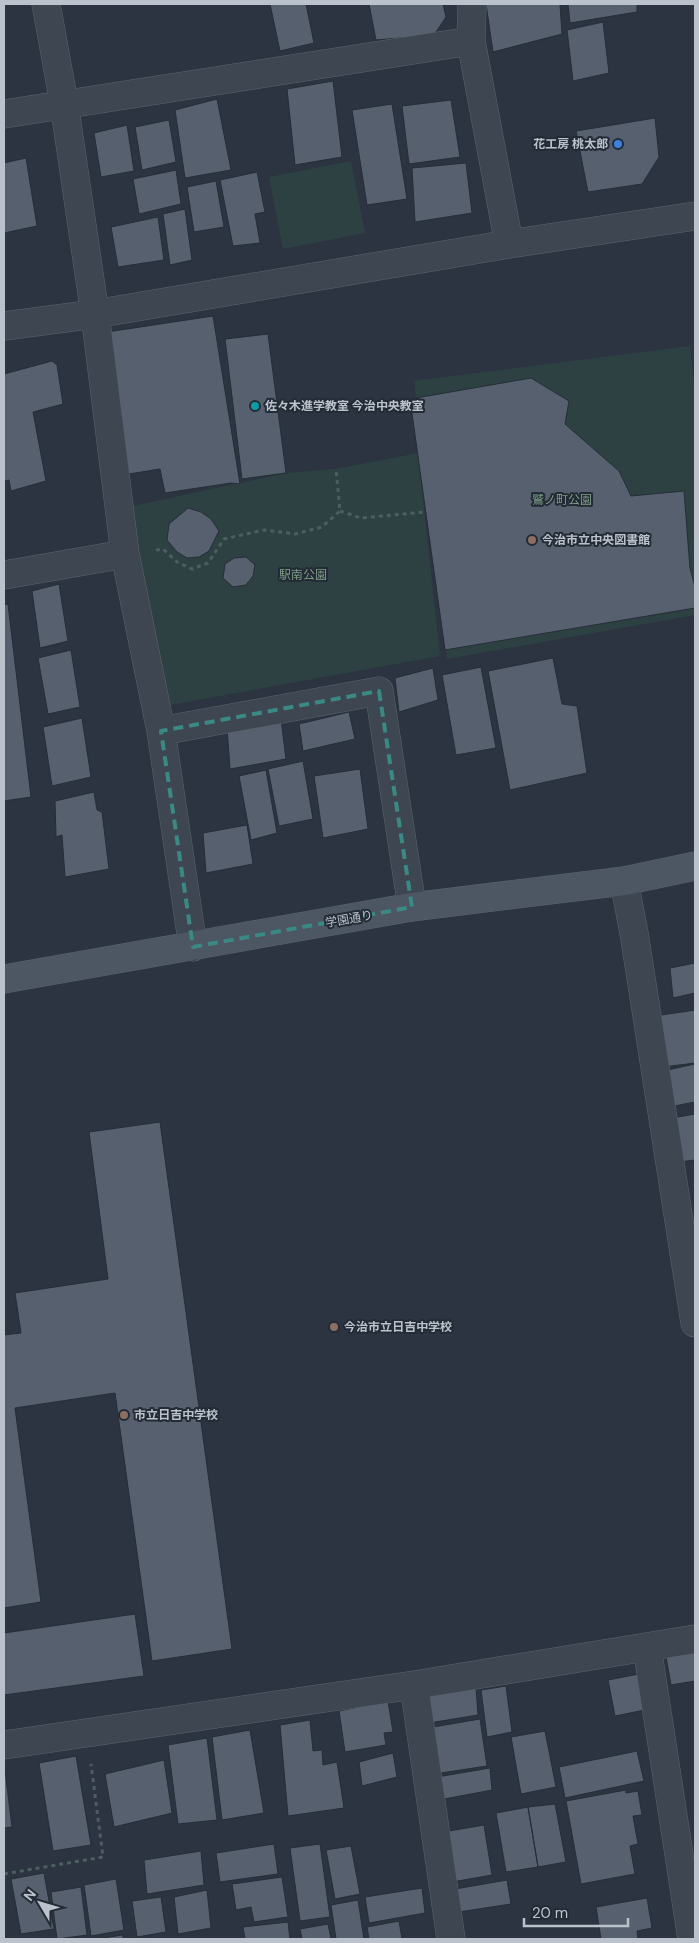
<svg xmlns="http://www.w3.org/2000/svg" width="699" height="1943" viewBox="0 0 699 1943" font-family="'DM Sans','Noto Sans JP',sans-serif">
	<style>
		.green { fill: #2e4142 }
		.building { fill: #56606e; stroke: #252d38 }
		.lines { fill: none; stroke-linecap: round; stroke-linejoin: round }
		.street-casing { stroke: #5c646e; stroke-width: 29 }
		.secondary-casing { stroke: #5c646e; stroke-width: 29 }
		.path { stroke: #4d5e60; stroke-width: 3; stroke-dasharray: 4 4; stroke-linecap: butt }
		.street { stroke: #3e4651; stroke-width: 28 }
		.secondary { stroke: #4d5663; stroke-width: 28 }
		.marked { fill: none; stroke: #3a8985; stroke-width: 4; stroke-dasharray: 10 6; stroke-linejoin: round }
		.shop-dot { fill: #3f7fe0; stroke: #232b36; stroke-width: 2 }
		.culture-dot { fill: #0f9aa8; stroke: #232b36; stroke-width: 2 }
		.education-dot { fill: #8d6e63; stroke: #232b36; stroke-width: 2 }
		.labels { text-anchor: middle; dominant-baseline: central; stroke-width: 4; stroke-linejoin: round; paint-order: stroke }
		.poi-label { font-size: 12px; font-weight: bold; fill: #bbc2cb; stroke: #232b36; text-anchor: start }
		.park-label { font-size: 12px; fill: #7d9d84; stroke: #232b36 }
		.street-label { font-size: 12px; fill: #bbc2cb; stroke: #232b36 }
	</style>
	<rect width="100%" height="100%" fill="#2b3440"/>
	<path class="green" d="M351 161 365 233 283 249 269 177Z
		M690 346 695 393V615L447 659 414 381Z
		M418 453 440 656 165 706 128 507 286 473 336 469Z"/>
	<path class="building" d="M270 4H306L314 43 280 51Z
		M369 4H443L446 17 434 35 376 40Z
		M486 4H560L562 34 493 52Z
		M568 4H637V12L570 23Z
		M603 22 609 73 573 81 567 30Z
		M333 81 342 157 295 165 287 89Z
		M217 99 231 170 185 178 175 110Z
		M451 100 460 157 409 164 402 106Z
		M392 104 407 199 367 205 352 110Z
		M655 118 659 157 642 184 588 192 576 131Z
		M169 120 176 162 142 170 135 127Z
		M127 125 134 171 101 177 94 133Z
		M26 158 37 226 4 233V163Z
		M466 163 472 213 415 222 412 168Z
		M176 170 181 204 139 214 133 179Z
		M257 172 265 212 255 214 260 243 233 246 220 180Z
		M216 181 224 227 194 232 187 187Z
		M185 209 192 260 170 265 163 214Z
		M158 217 164 260 118 267 111 227Z
		M213 316 240 484 231 483 165 493 160 469 129 474 107 332Z
		M268 334 286 473 242 479 225 339Z
		M52 361 57 365 63 404 33 412 46 481 11 491 9 480 4 481V374Z
		M531 378 569 401 565 424 619 471 631 496 684 491 690 568 695 587V608L445 650 410 399Z
		M188 508 201 512 211 519 219 531 209 551 199 557 187 558 177 552 167 540 169 524Z
		M246 557 255 565 253 576 246 585 233 587 223 578 225 564 234 558Z
		M59 584 68 641 40 648 32 591Z
		M8 604 31 797 4 801V605Z
		M71 650 80 707 48 714 38 658Z
		M553 658 562 704 577 706 587 773 510 790 488 671Z
		M481 667 496 748 456 755 442 675Z
		M433 668 438 700 399 712 395 678Z
		M349 712 355 739 303 751 299 724Z
		M82 718 91 777 52 786 43 727Z
		M281 719 286 759 230 769 227 727Z
		M303 761 313 819 279 826 268 769Z
		M360 769 368 829 323 838 314 776Z
		M266 770 277 833 251 840 239 776Z
		M94 792 97 810 102 812 109 869 65 877 62 835 56 837 55 801Z
		M247 825 253 864 206 873 203 833Z
		M695 963V993L673 998 670 968Z
		M695 1010V1063L663 1067 655 1016Z
		M695 1064V1102L669 1107 663 1071Z
		M695 1114V1160L679 1162 672 1118Z
		M160 1122 232 1649 152 1661 115 1393 15 1408 41 1602 4 1608V1335L21 1333 15 1293 108 1279 89 1132Z
		M135 1614 144 1676 4 1695V1633Z
		M695 1653V1681L671 1685 666 1657Z
		M644 1673 650 1709 615 1716 608 1680Z
		M506 1686 512 1732 487 1737 481 1690Z
		M476 1688 478 1715 429 1723 426 1695Z
		M388 1701 393 1732 384 1733 386 1745 345 1752 339 1711Z
		M480 1719 487 1766 434 1774 427 1728Z
		M310 1720 313 1751 322 1750 323 1765 337 1762 344 1808 288 1816 280 1725Z
		M250 1730 264 1813 222 1820 212 1737Z
		M545 1731 556 1787 521 1794 511 1737Z
		M207 1738 217 1820 178 1824 168 1745Z
		M637 1751 644 1781 565 1798 559 1767Z
		M393 1753 397 1777 362 1786 359 1762Z
		M76 1756 91 1845 53 1851 39 1763Z
		M164 1760 172 1813 114 1827 105 1774Z
		M4 1762 12 1827 4 1828Z
		M490 1768 492 1790 439 1800 437 1777Z
		M626 1790V1793L638 1791 642 1815 633 1816 638 1844 630 1846 635 1874 581 1884 566 1801Z
		M555 1804 566 1862 538 1867 528 1807Z
		M528 1807 538 1867 506 1872 496 1813Z
		M484 1825 492 1875 452 1882 443 1832Z
		M274 1844 278 1874 220 1882 216 1853Z
		M320 1844 330 1917 300 1921 290 1848Z
		M351 1846 360 1894 335 1899 326 1850Z
		M201 1851 204 1885 147 1894 144 1860Z
		M44 1873 54 1929 21 1934 11 1879Z
		M282 1877 288 1917 254 1922 251 1907 236 1910 232 1884Z
		M116 1879 124 1930 91 1936 84 1885Z
		M507 1880 511 1904 459 1912 455 1889Z
		M81 1887 87 1935 57 1939 51 1892Z
		M422 1888 425 1913 369 1923 365 1897Z
		M207 1890 211 1928 178 1934 174 1897Z
		M161 1897 166 1932 137 1937 132 1901Z
		M647 1898 652 1928 637 1931 638 1939H601L596 1907Z
		M358 1900 364 1939H336L331 1905Z
		M399 1921 402 1939H369L367 1927Z
		M288 1922 290 1939H245L243 1927Z
		M328 1924 331 1939H302L300 1929Z
		M123 1935V1939H96Z"/>
	<g class="lines">
		<defs>
			<path id="street" d="M46 4 64 103 95 314 125 554 161 731 193 947
				M472 4 471 41 509 244
				M4 114 471 41
				M4 326 95 314 509 244 695 216
				M4 575 125 554
				M161 731 379 691 412 907
				M624 881 634 933 695 1323
				M647 1647 692 1939
				M414 1685 451 1939
				M4 1745 414 1685 695 1639"/>
			<path id="secondary" d="M4 979 412 907 624 881 695 866"/>
		</defs>
		<use href="#street" class="street-casing"/>
		<use href="#secondary" class="secondary-casing"/>
		<path class="path" d="M340 511 361 518 424 512
			M156 550 163 549 177 562 192 569 208 563 224 539 264 530 295 534 322 527 340 511 336 469
			M4 1874 103 1857 91 1764"/>
		<use href="#street" class="street"/>
		<use href="#secondary" class="secondary"/>
	</g>
	<path class="marked" d="M379 691 412 907 193 947 161 731Z"/>
	<circle class="shop-dot" cx="618" cy="144" r="5"/>
	<circle class="culture-dot" cx="255" cy="406" r="5"/>
	<g class="education-dot">
		<circle cx="532" cy="540" r="5"/>
		<circle cx="334" cy="1327" r="5"/>
		<circle cx="124" cy="1415" r="5"/>
	</g>
	<g class="labels">
		<g class="poi-label">
			<text x="608" y="144" text-anchor="end">花工房 桃太郎</text>
			<text x="265" y="406">佐々木進学教室 今治中央教室</text>
			<text x="542" y="540">今治市立中央図書館</text>
			<text x="344" y="1327">今治市立日吉中学校</text>
			<text x="134" y="1415">市立日吉中学校</text>
		</g>
		<g class="park-label">
			<text x="562" y="500">鷲ノ町公園</text>
			<text x="303" y="575">駅南公園</text>
		</g>
		<g class="street-label">
			<text transform="translate(349 919) rotate(-10)">学園通り</text>
		</g>
	</g>
	<rect width="699" height="1943" fill="none" stroke="#bbc2cb" stroke-width="10"/>
	<g transform="translate(40 1903) rotate(308)" stroke="#232b36" stroke-width="4" paint-order="stroke">
	<path d="M0-4L9 19L0 12L-9 19Z" fill="#bbc2cb"/>
	<text y="-8" font-size="14" font-weight="bold" text-anchor="middle" fill="#bbc2cb">N</text>
	</g>
	<path d="M524 1918v8h104v-8" fill="none" stroke="#bbc2cb" stroke-width="2.5"/>
	<text x="532" y="1918" font-size="15" fill="#bbc2cb" stroke="#232b36" stroke-width="4" paint-order="stroke">20 m</text>
</svg>
